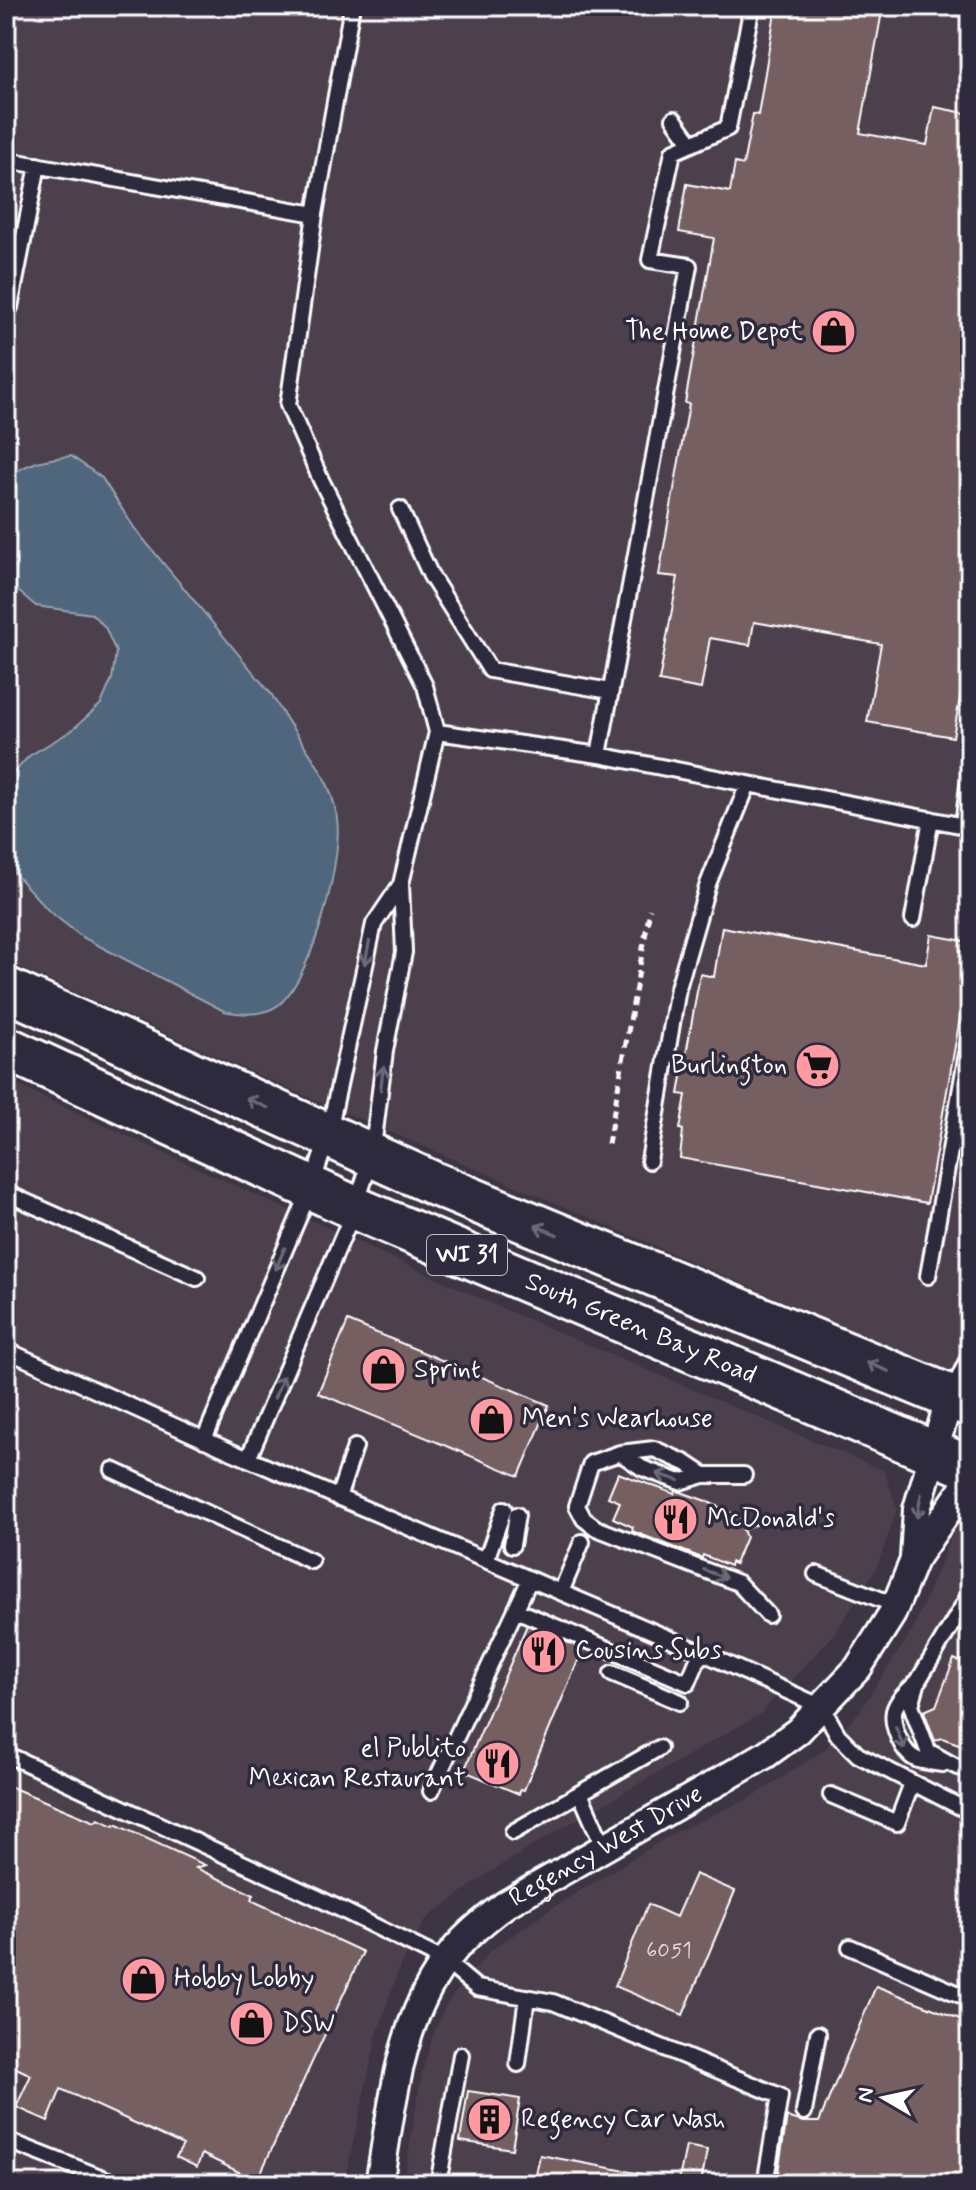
<svg xmlns="http://www.w3.org/2000/svg" width="976" height="2190" viewBox="0 0 976 2190" font-family="Mynerve,sans-serif">
	<style>
		.built { fill: #4e414d }
		.water { fill: #50667b; stroke: #96a3b0; stroke-width: 2 }
		.building { fill: #745e61; stroke: #fff; stroke-width: 2 }
		.lines { fill: none; stroke-linecap: round; stroke-linejoin: round }
		.lane-casing { stroke: #fff; stroke-width: 20 }
		.street-casing { stroke: #fff; stroke-width: 32 }
		.primary-casing { stroke: #fff; stroke-width: 48 }
		.path { stroke: #fff; stroke-width: 5; stroke-dasharray: 8 6; stroke-linecap: butt }
		.lane { stroke: #2f2a3d; stroke-width: 14 }
		.street { stroke: #2f2a3d; stroke-width: 26 }
		.primary { stroke: #2f2a3d; stroke-width: 42 }
		.oneway { stroke: #6d6a77 }
		.labels { text-anchor: middle; dominant-baseline: central; stroke-width: 7; stroke-linejoin: round; paint-order: stroke }
		.number-label { font-size: 22px; fill: #dcd7d8 }
		.shield { fill: #2f2a3d; stroke: #c1bfc5; stroke-width: 2 }
		.shield-label { font-size: 24px; font-weight: bold; fill: #fff }
		.poi-label { font-size: 26px; fill: #fff; stroke: #2f2a3d; text-anchor: start }
		.street-label { font-size: 26px; fill: #fff; stroke: #2f2a3d }
	</style>
	<rect width="100%" height="100%" fill="#3d3444"/>
	<filter id="ink" filterUnits="userSpaceOnUse"><feTurbulence type="fractalNoise" baseFrequency=".0125" numOctaves="2"/><feDisplacementMap in="SourceGraphic" scale="16" xChannelSelector="R" yChannelSelector="G"/><feConvolveMatrix kernelMatrix="1 2 1 2 8 2 1 2 1" color-interpolation-filters="sRGB"/></filter>
	<g filter="url(#ink)">
		<path class="built" d="M6 6H970V1381L283 1086 6 961Z
			M6 1080 506 1310 884 1471 897 1509 877 1567 835 1633 760 1714 557 1831 487 1874 426 1919 400 1966 377 2034 344 2184H6Z
			M970 1511V2184H403L422 2073 433 2035 447 2003 491 1950 551 1909 674 1833 752 1797 823 1751 859 1712 912 1631 955 1528Z"/>
		<path class="water" d="M71 456 102 478 135 529 272 695C293 736 331 770 337 818 343 861 313 972 282 1002 266 1017 243 1015 224 1011L82 937 49 911 14 873 6 854 8 779 29 756 71 731 101 704 112 679 116 652 105 627 92 614 36 606 12 586 6 572V479C26 462 46 459 71 456Z"/>
		<path class="building" d="M776 6H883L860 133 927 145 934 107 970 114V643L953 737 867 722 881 644 754 622 750 645 710 638 701 689 659 681 678 577 659 575 689 404 685 403 714 238 679 232 687 184 730 192 735 163 743 165 753 114 758 115Z
			M722 927 926 964 931 935 970 942V962L927 1203 680 1158 683 1130 680 1129 686 1095 679 1094 691 1026 700 974 714 977Z
			M348 1321 549 1405 519 1476 318 1393Z
			M618 1473 675 1494 676 1491 681 1492 706 1501 756 1525 743 1530 746 1537 735 1564 731 1562 730 1566 703 1555 702 1558 632 1531 633 1527 613 1518 620 1502 608 1497Z
			M527 1625 583 1649 524 1790 521 1789 519 1794 464 1771Z
			M954 1659 970 1666V1748L942 1738 935 1741 924 1711 936 1706Z
			M6 1785 95 1822 98 1819 114 1826 115 1824 205 1865 196 1868 254 1895 251 1900 363 1952 257 2181 202 2154 197 2167 176 2157 183 2145 61 2089 48 2121 16 2107 31 2075 6 2063Z
			M695 1874 735 1891 683 2015 615 1986 648 1904 676 1917Z
			M876 1986 970 2023V2184H776L787 2117 803 2122H819Z
			M468 2091 520 2099 512 2149 460 2141Z
			M686 2146 707 2150 701 2184H678Z
			M540 2155 642 2174 641 2184H534Z"/>
		<g class="lines">
			<defs>
				<path id="lane" d="M674 119 692 144
					M6 160 315 214
					M6 314 10 307 38 165
					M400 509 431 576 490 670 610 691
					M437 732 599 755 970 827
					M599 755 689 266 650 260 673 152 728 128 752 6
					M963 825 970 770
					M913 919 931 819
					M649 1161 678 988 708 884 748 784
					M6 1193 197 1278
					M928 1276 970 1036
					M6 1350 232 1452 701 1652 822 1707 838 1735 858 1755 970 1812
					M951 1394 970 1355
					M204 1440 311 1188 328 1136 374 924 401 884
					M620 1453 654 1449 686 1463 704 1475
					M248 1459 355 1208 372 1156 385 1051 404 952 401 884 437 732 425 686 321 480 288 405 315 214 352 6
					M113 1470 311 1561
					M744 1475H704L680 1482 642 1468 620 1453 591 1463 577 1506 584 1519 596 1528 738 1583 768 1615
					M338 1498 355 1447
					M512 1545 517 1515
					M486 1560 504 1509
					M816 1574 895 1605
					M561 1592 582 1542
					M970 1594 918 1681 911 1705 928 1751 955 1766 970 1770
					M516 1610 688 1683 701 1652
					M612 1673 680 1702
					M918 1681C910 1689 897 1699 894 1711 891 1726 903 1755 918 1760 926 1762 935 1763 943 1764
					M6 1754 316 1897 445 1961 477 1988 553 2002 780 2096 765 2184
					M431 1791 530 1579
					M580 1793 659 1748
					M831 1795 897 1823 912 1783
					M513 1832 580 1793 604 1848
					M850 1947 970 1999
					M518 2064 527 1997
					M804 2112 818 2034
					M6 2140 118 2184
					M439 2179 461 2055"/>
				<g id="street">
					<path d="M914 1557 917 1509 950 1397"/>
					<path id="s1" d="M379 2184C392 2109 398 2026 444 1963 461 1939 483 1921 506 1904L765 1755 798 1731 858 1668 892 1614 914 1560 970 1479"/>
				</g>
				<g id="primary">
					<path d="M6 989 435 1184 970 1405"/>
					<path id="s2" d="M6 1048 355 1208 970 1468"/>
				</g>
			</defs>
			<use href="#lane" class="lane-casing"/>
			<use href="#street" class="street-casing"/>
			<use href="#primary" class="primary-casing"/>
			<path class="path" d="M608 1144 650 909"/>
			<use href="#lane" class="lane"/>
			<use href="#street" class="street"/>
			<use href="#primary" class="primary"/>
		</g>
		<defs><path id="oneway-shaft" d="M-6 0H5M1.5-3L5.5 0L1.5 3" fill="none" stroke-width="1.6" stroke-linecap="round" stroke-linejoin="round" transform="scale(2)"/></defs>
		<g class="oneway">
			<use href="#oneway-shaft" transform="translate(367 953) rotate(102)"/>
			<use href="#oneway-shaft" transform="translate(382 1078) rotate(-83)"/>
			<use href="#oneway-shaft" transform="translate(257 1103) rotate(-156)"/>
			<use href="#oneway-shaft" transform="translate(546 1230) rotate(-158)"/>
			<use href="#oneway-shaft" transform="translate(280 1259) rotate(113)"/>
			<use href="#oneway-shaft" transform="translate(878 1367) rotate(-158)"/>
			<use href="#oneway-shaft" transform="translate(279 1387) rotate(-67)"/>
			<use href="#oneway-shaft" transform="translate(668 1477) rotate(-162)"/>
			<use href="#oneway-shaft" transform="translate(919 1506) rotate(100)"/>
			<use href="#oneway-shaft" transform="translate(715 1574) rotate(21)"/>
			<use href="#oneway-shaft" transform="translate(900 1738) rotate(69)"/>
		</g>
	</g>
	<defs>
		<symbol id="shop-disc" viewBox="-11 -11 22 22"><circle r="9.5" fill="#ff9aa2" stroke="#2f2a3d"/><path d="M-5-2.5h2.3a2.7 3.5 0 0 1 5.4 0H5L5.5 6h-11ZM-1.5-2.5h3a1.5 2.3 0 0 0-3 0Z" fill="#111"/></symbol>
		<symbol id="supermarket-disc" viewBox="-11 -11 22 22"><circle r="9.5" fill="#ff9aa2" stroke="#2f2a3d"/><path d="M-6-5.5h2.5l.6 2H6L4.5 2H-2.5L-4.4-4H-6ZM-1.5 3.2a1.3 1.3 0 1 0 .1 0ZM3 3.2a1.3 1.3 0 1 0 .1 0Z" fill="#111"/></symbol>
		<symbol id="restaurant-disc" viewBox="-11 -11 22 22"><circle r="9.5" fill="#ff9aa2" stroke="#2f2a3d"/><path d="M-5-6h1v4h1v-4h1v4h1v-4h1v5L-1.5 .5V6h-2V.5L-5-1ZM5-6V6H3V1.5H1.5Q1.5-4 5-6Z" fill="#111"/></symbol>
		<symbol id="building-disc" viewBox="-11 -11 22 22"><circle r="9.5" fill="#ff9aa2" stroke="#2f2a3d"/><path d="M-4-6H4V6H1V3H-1V6H-4ZM-2.5-4.3h1.7v1.8h-1.7ZM.8-4.3h1.7v1.8H.8ZM-2.5-1h1.7V.8h-1.7ZM.8-1h1.7V.8H.8Z" fill="#111"/></symbol>
	</defs>
	<g fill-rule="evenodd">
		<use href="#shop-disc" x="808" y="306" width="51" height="51"/>
		<use href="#supermarket-disc" x="792" y="1040" width="51" height="51"/>
		<use href="#shop-disc" x="358" y="1344" width="51" height="51"/>
		<use href="#shop-disc" x="466" y="1394" width="51" height="51"/>
		<use href="#restaurant-disc" x="650" y="1494" width="51" height="51"/>
		<use href="#restaurant-disc" x="518" y="1626" width="51" height="51"/>
		<use href="#restaurant-disc" x="472" y="1738" width="51" height="51"/>
		<use href="#shop-disc" x="118" y="1954" width="51" height="51"/>
		<use href="#shop-disc" x="226" y="1998" width="51" height="51"/>
		<use href="#building-disc" x="464" y="2094" width="51" height="51"/>
	</g>
	<g class="labels">
		<g class="number-label">
			<text x="669" y="1951">6051</text>
		</g>
		<rect class="shield" x="427" y="1235" width="80" height="40" rx="6"/>
		<g class="shield-label">
			<text x="467" y="1255">WI 31</text>
		</g>
		<g class="poi-label">
			<text x="803" y="332" text-anchor="end">The Home Depot</text>
			<text x="787" y="1066" text-anchor="end">Burlington</text>
			<text x="414" y="1370">Sprint</text>
			<text x="522" y="1419">Men's Wearhouse</text>
			<text x="707" y="1519">McDonald's</text>
			<text x="575" y="1651">Cousins Subs</text>
			<text x="466" y="1749" text-anchor="end">el Publito<tspan x="466" dy="30">Mexican Restaurant</tspan></text>
			<text x="174" y="1979">Hobby Lobby</text>
			<text x="282" y="2024">DSW</text>
			<text x="521" y="2120">Regency Car Wash</text>
		</g>
		<g class="street-label">
			<text stroke="none"><textPath href="#s2" startOffset="694">South Green Bay Road</textPath></text>
			<text stroke="none"><textPath href="#s1" startOffset="434">Regency West Drive</textPath></text>
		</g>
	</g>
	<rect width="976" height="2190" fill="none" stroke="#2f2a3d" stroke-width="32"/>
	<rect x="16" y="16" width="944" height="2158" fill="none" stroke="#fff" stroke-width="3" filter="url(#ink)"/>
	<g transform="translate(884 2098) rotate(279)" stroke="#2f2a3d" stroke-width="6" paint-order="stroke">
	<path d="M0-6L14 30L0 20L-14 30Z" fill="#ffffff"/>
	<text y="-12" font-size="22" font-weight="bold" text-anchor="middle" fill="#ffffff">N</text>
	</g>
</svg>
